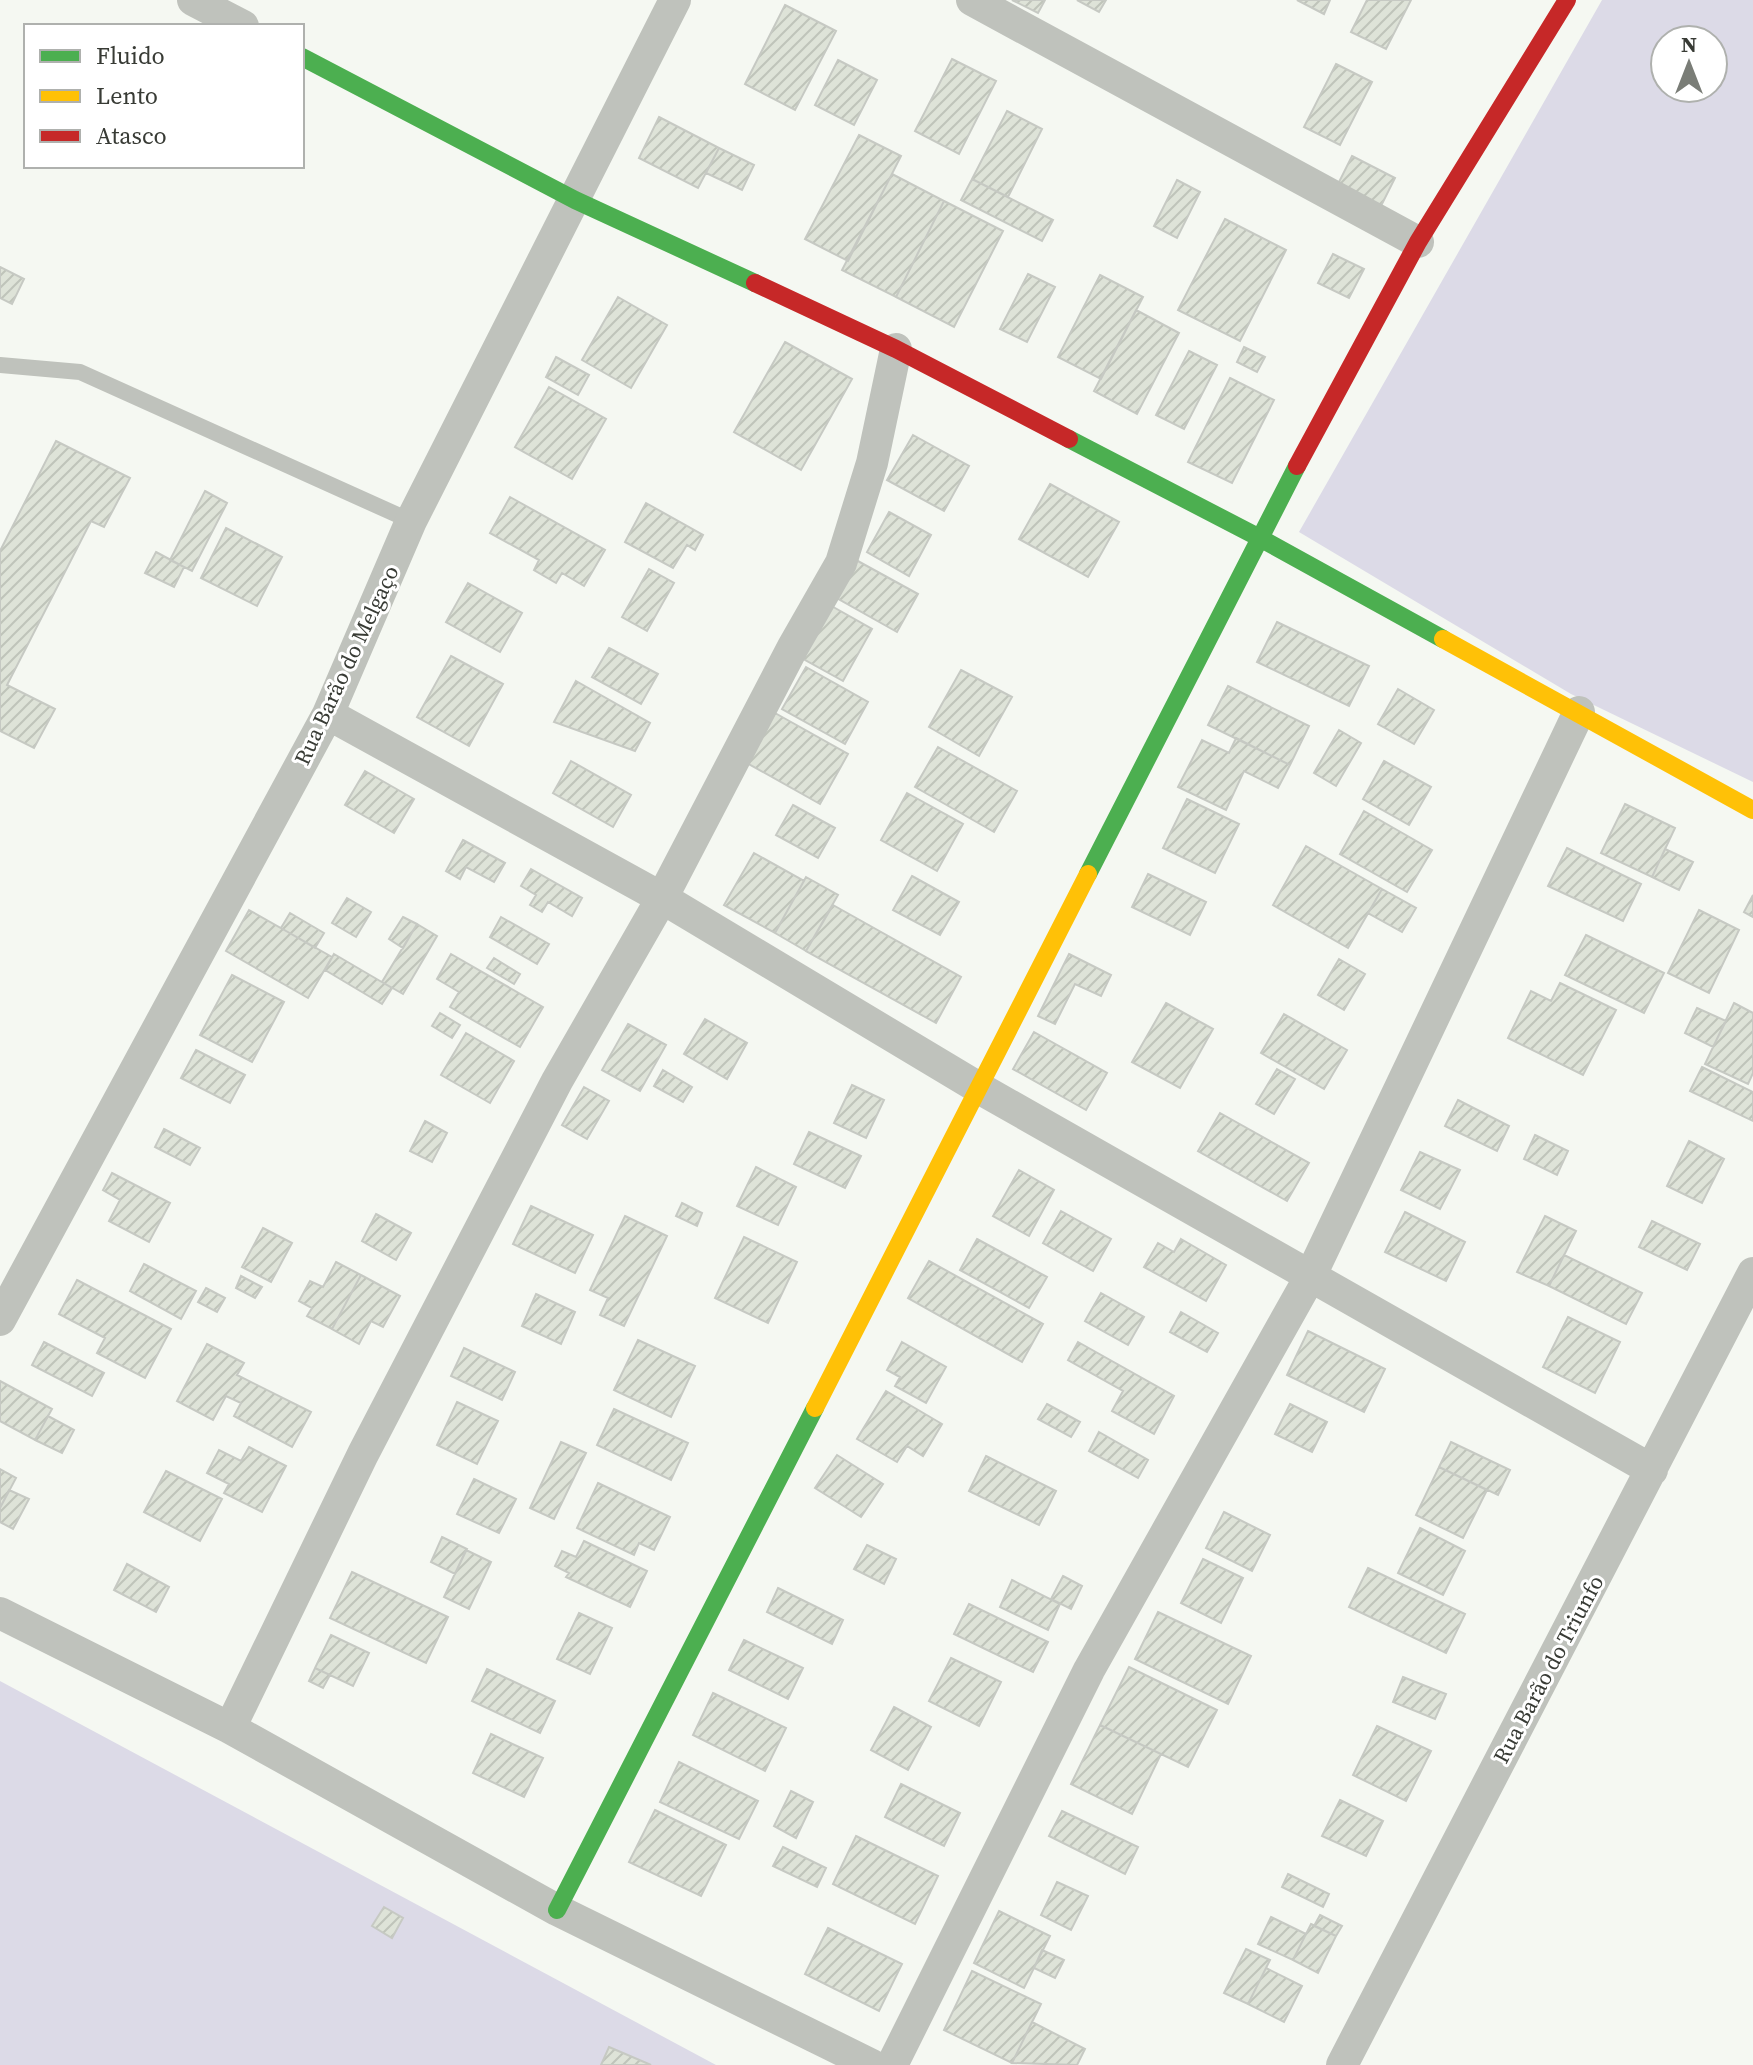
<svg xmlns="http://www.w3.org/2000/svg" width="1753" height="2065" viewBox="0 0 1753 2065" font-family="'Source Serif 4',serif">
	<style>
		.green { fill: #dcdae7; fill-rule: evenodd }
		.building { fill: url(#building-hatch); stroke: #c6c9c3; stroke-width: 2 }
		.lines { fill: none; stroke-linecap: round; stroke-linejoin: round }
		.lane { stroke: #bfc2bc; stroke-width: 16 }
		.street { stroke: #bfc2bc; stroke-width: 32 }
		.fast { stroke: #4caf50; stroke-width: 18 }
		.slow { stroke: #ffc107; stroke-width: 18 }
		.jam { stroke: #c62828; stroke-width: 18 }
		.labels { text-anchor: middle; dominant-baseline: central; stroke-width: 6; stroke-linejoin: round; paint-order: stroke }
		.street-label { font-size: 22px; fill: #383b35; stroke: #fff }
	</style>
	<defs>
		<pattern id="building-hatch" width="6" height="6" patternUnits="userSpaceOnUse" patternTransform="scale(2)"><rect width="6" height="6" fill="#dee3d8"/><path d="M-1 1l2-2M0 6l6-6M5 7l2-2" fill="none" stroke="#bfc4ba"/></pattern>
	</defs>
	<rect width="100%" height="100%" fill="#f5f8f2"/>
	<path class="green" d="M1602 0H1753V782L1571 694 1299 532ZM1665 40H1713V88H1665Z
		M0 1681 716 2065H0Z"/>
	<path class="building" d="M1012 0H1045L1038 13Z
		M1077 0H1106L1099 12Z
		M1297 0H1330L1324 14Z
		M1367 0H1411L1386 49 1351 32Z
		M785 5 836 31 795 110 745 84Z
		M952 59 996 81 959 154 915 131Z
		M838 60 877 80 854 125 815 105Z
		M1336 64 1372 82 1340 145 1304 127Z
		M1007 111 1042 129 1008 197 972 179Z
		M659 117 719 148 698 188 639 158Z
		M859 135 901 156 848 261 805 239Z
		M719 148 754 165 742 190 706 173Z
		M1352 156 1395 178 1378 212 1335 190Z
		M892 174 944 201 896 297 842 270Z
		M972 179 1053 220 1042 241 961 200Z
		M1177 180 1200 192 1177 238 1154 226Z
		M944 201 1003 231 954 327 896 297Z
		M1225 219 1286 250 1240 341 1178 310Z
		M1333 254 1364 269 1349 298 1318 283Z
		M0 267 24 279 12 304 0 298Z
		M1028 274 1055 287 1027 342 1000 329Z
		M1100 275 1143 297 1101 379 1058 357Z
		M618 297 667 325 631 388 582 360Z
		M1136 310 1179 333 1137 414 1094 391Z
		M785 342 852 379 801 470 734 432Z
		M1244 347 1265 357 1257 372 1237 362Z
		M1189 351 1217 365 1184 429 1156 415Z
		M556 357 589 375 578 395 546 377Z
		M1230 378 1274 400 1232 483 1188 462Z
		M549 387 606 419 572 479 515 447Z
		M913 435 969 466 944 511 887 480Z
		M56 441 130 478 104 527 91 521 7 685 55 709 34 748 0 731V551Z
		M1050 484 1119 522 1088 577 1019 539Z
		M205 491 227 503 192 571 170 560Z
		M510 497 605 550 584 586 562 573 556 583 534 570 539 560 490 533Z
		M646 503 703 535 695 550 687 545 673 568 625 542Z
		M889 512 931 535 909 576 867 552Z
		M226 528 282 557 257 606 201 578Z
		M156 552 184 567 174 587 145 573Z
		M856 560 918 594 897 632 835 597Z
		M649 569 674 583 647 631 622 617Z
		M468 583 522 613 500 652 446 622Z
		M828 604 872 629 843 681 798 656Z
		M1277 622 1369 666 1349 706 1257 662Z
		M609 648 658 674 641 704 592 677Z
		M451 656 503 684 469 746 417 717Z
		M806 667 868 702 845 744 782 709Z
		M961 670 1012 697 979 756 929 727Z
		M576 681 650 723 635 751 554 722Z
		M1228 686 1309 726 1290 765 1208 725Z
		M1398 689 1434 710 1414 744 1378 724Z
		M775 713 848 754 820 804 747 763Z
		M1339 730 1361 743 1336 786 1314 773Z
		M1236 738 1290 765 1278 788 1244 771 1226 810 1178 787 1202 740 1229 753Z
		M938 747 1017 791 994 832 915 787Z
		M571 761 631 795 613 827 553 793Z
		M1384 761 1431 787 1409 825 1363 799Z
		M365 771 414 799 394 833 345 805Z
		M907 793 963 824 937 871 881 840Z
		M1187 799 1239 824 1215 873 1163 848Z
		M1625 804 1675 828 1652 877 1601 853Z
		M793 805 835 828 818 858 776 835Z
		M1364 811 1432 850 1407 892 1340 854Z
		M463 840 505 863 494 882 466 867 460 879 446 871Z
		M1306 846 1382 889 1348 948 1273 905Z
		M1567 848 1641 884 1623 921 1548 886Z
		M1665 849 1693 862 1679 890 1652 877Z
		M754 853 804 881 775 933 724 905Z
		M531 869 582 898 572 916 548 902 542 912 530 905 536 895 521 886Z
		M1148 874 1206 902 1190 935 1132 907Z
		M912 876 959 902 940 935 893 910Z
		M806 877 838 895 806 951 775 933Z
		M1382 889 1416 908 1402 932 1368 913Z
		M1753 895V917L1744 912Z
		M347 898 371 912 356 937 332 923Z
		M833 905 961 977 936 1023 806 951Z
		M249 910 332 957 308 998 226 951Z
		M1699 910 1739 930 1709 993 1668 973Z
		M290 913 324 933 315 948 281 928Z
		M403 917 417 924 403 948 389 939Z
		M501 917 549 944 537 964 490 937Z
		M417 924 437 936 403 994 382 982Z
		M1586 935 1664 973 1644 1013 1565 975Z
		M334 954 392 988 382 1004 325 970Z
		M451 954 543 1007 520 1047 450 1007 459 992 437 979Z
		M1069 954 1111 975 1101 996 1075 984 1055 1024 1038 1016Z
		M494 958 520 974 514 984 487 968Z
		M1339 959 1365 974 1344 1010 1318 995Z
		M232 975 284 1002 252 1062 200 1035Z
		M1560 983 1616 1010 1583 1075 1508 1038 1531 991 1551 1001Z
		M1166 1003 1213 1029 1180 1088 1132 1062Z
		M1734 1003 1753 1013V1073L1748 1084 1705 1064Z
		M1697 1008 1726 1021 1713 1047 1685 1033Z
		M440 1013 460 1025 452 1038 432 1026Z
		M1284 1014 1347 1050 1324 1089 1261 1053Z
		M705 1019 747 1043 727 1079 684 1054Z
		M628 1024 666 1045 640 1091 602 1070Z
		M1034 1032 1107 1073 1086 1110 1013 1069Z
		M466 1033 514 1061 490 1103 441 1075Z
		M196 1050 245 1075 230 1103 181 1078Z
		M1702 1067 1753 1092V1121L1690 1091Z
		M1277 1069 1295 1079 1274 1114 1256 1104Z
		M663 1070 692 1087 683 1102 654 1086Z
		M852 1085 884 1100 866 1138 834 1123Z
		M584 1087 609 1101 587 1139 562 1125Z
		M1458 1100 1509 1126 1497 1151 1445 1126Z
		M1220 1113 1309 1163 1287 1201 1198 1151Z
		M425 1121 447 1133 432 1162 410 1151Z
		M164 1129 200 1148 190 1165 155 1147Z
		M809 1132 861 1156 845 1188 794 1164Z
		M1535 1135 1568 1151 1557 1175 1524 1159Z
		M1689 1141 1724 1159 1702 1203 1667 1186Z
		M1420 1152 1460 1170 1440 1209 1401 1190Z
		M756 1167 796 1187 778 1225 737 1206Z
		M1019 1170 1054 1190 1029 1236 993 1216Z
		M112 1173 170 1203 149 1242 109 1221 120 1200 103 1190Z
		M682 1203 702 1213 697 1226 676 1216Z
		M531 1206 593 1235 575 1273 513 1244Z
		M1061 1211 1111 1239 1093 1271 1043 1243Z
		M1405 1212 1465 1242 1446 1281 1385 1252Z
		M376 1214 411 1233 396 1260 362 1241Z
		M625 1216 667 1236 624 1326 600 1315 608 1298 590 1290Z
		M1545 1216 1576 1231 1549 1286 1517 1272Z
		M1652 1221 1700 1244 1687 1270 1639 1247Z
		M263 1228 292 1243 271 1282 242 1267Z
		M744 1237 797 1262 768 1323 715 1298Z
		M977 1239 1047 1277 1029 1308 960 1270Z
		M1181 1239 1226 1265 1206 1301 1144 1267 1158 1243 1174 1252Z
		M1564 1255 1642 1293 1626 1324 1549 1286Z
		M929 1261 1043 1324 1022 1362 908 1298Z
		M336 1262 361 1275 332 1329 307 1316 312 1308 299 1301 310 1281 323 1287Z
		M144 1264 196 1291 181 1319 130 1291Z
		M361 1275 400 1296 383 1327 371 1321 359 1344 332 1329Z
		M241 1276 262 1287 255 1298 236 1288Z
		M77 1280 171 1329 145 1378 97 1353 105 1338 59 1314Z
		M206 1288 225 1298 217 1312 198 1302Z
		M1101 1293 1144 1317 1128 1345 1085 1321Z
		M536 1294 575 1312 561 1344 522 1326Z
		M1181 1312 1218 1333 1207 1352 1170 1332Z
		M1568 1317 1620 1342 1595 1393 1543 1367Z
		M1308 1331 1385 1369 1364 1412 1287 1375Z
		M638 1340 695 1366 671 1417 614 1390Z
		M44 1342 104 1373 92 1396 32 1365Z
		M902 1342 946 1367 926 1403 895 1386 900 1377 887 1370Z
		M1078 1342 1174 1396 1154 1434 1112 1411 1123 1391 1068 1360Z
		M207 1344 244 1363 237 1375 311 1412 292 1447 234 1416 241 1403 226 1396 213 1420 177 1401Z
		M464 1348 515 1372 502 1400 451 1376Z
		M0 1381 52 1409 35 1440 0 1421Z
		M886 1391 942 1424 923 1456 907 1446 897 1462 857 1439Z
		M457 1402 498 1421 477 1464 437 1445Z
		M1047 1404 1080 1422 1071 1437 1038 1419Z
		M1290 1404 1327 1422 1312 1452 1275 1434Z
		M614 1409 688 1443 671 1480 597 1445Z
		M48 1416 74 1430 62 1453 35 1440Z
		M1099 1432 1148 1460 1138 1478 1089 1451Z
		M561 1442 586 1453 554 1519 530 1508Z
		M1451 1442 1510 1470 1498 1495 1439 1467Z
		M249 1447 286 1466 262 1512 224 1493 229 1484 207 1473 219 1450 241 1461Z
		M837 1455 883 1484 861 1517 815 1488Z
		M986 1456 1056 1491 1039 1525 969 1491Z
		M1439 1467 1487 1490 1463 1538 1416 1515Z
		M0 1469 16 1478 0 1508Z
		M166 1471 222 1499 200 1541 144 1512Z
		M474 1479 516 1499 499 1533 457 1514Z
		M598 1483 670 1517 654 1550 639 1543 634 1555 577 1528Z
		M9 1490 29 1499 13 1529 0 1522V1508Z
		M1224 1512 1270 1535 1252 1571 1206 1548Z
		M1420 1528 1465 1551 1443 1595 1398 1573Z
		M442 1537 467 1549 455 1574 431 1562Z
		M584 1541 647 1571 630 1607 566 1577 569 1573 555 1566 562 1551 576 1557Z
		M867 1545 896 1559 884 1584 854 1569Z
		M466 1550 491 1562 469 1609 444 1597Z
		M1203 1559 1243 1578 1221 1623 1181 1603Z
		M127 1564 169 1587 156 1612 114 1590Z
		M1368 1568 1465 1614 1446 1653 1349 1607Z
		M352 1572 448 1617 426 1663 330 1618Z
		M1063 1576 1082 1586 1071 1609 1051 1599Z
		M1012 1580 1060 1604 1048 1630 1000 1607Z
		M778 1588 843 1620 832 1644 767 1612Z
		M969 1604 1048 1642 1033 1672 954 1634Z
		M1158 1612 1251 1656 1228 1704 1135 1659Z
		M579 1613 612 1628 590 1674 557 1659Z
		M331 1635 369 1653 353 1686 315 1668Z
		M744 1640 803 1668 788 1699 729 1670Z
		M951 1658 1001 1682 979 1726 929 1701Z
		M1129 1667 1217 1710 1188 1767 1100 1725Z
		M315 1668 330 1675 323 1688 309 1681Z
		M487 1669 555 1701 540 1733 472 1701Z
		M1403 1677 1446 1694 1435 1719 1393 1702Z
		M713 1693 786 1728 765 1771 693 1735Z
		M894 1707 931 1727 908 1770 871 1750Z
		M1100 1725 1161 1754 1132 1814 1071 1784Z
		M1377 1726 1431 1751 1406 1801 1353 1775Z
		M491 1734 543 1758 524 1797 473 1773Z
		M679 1762 758 1801 739 1839 660 1802Z
		M901 1784 960 1813 944 1846 885 1817Z
		M791 1791 813 1802 796 1838 774 1826Z
		M1340 1800 1383 1821 1366 1856 1322 1836Z
		M655 1810 726 1845 701 1896 629 1862Z
		M1062 1811 1138 1847 1125 1874 1049 1836Z
		M856 1836 938 1876 915 1924 833 1884Z
		M783 1847 826 1868 817 1887 773 1866Z
		M1288 1874 1329 1894 1323 1907 1282 1887Z
		M1057 1882 1088 1896 1071 1930 1041 1915Z
		M384 1907 403 1918 392 1938 372 1926Z
		M999 1911 1050 1936 1024 1988 974 1963Z
		M1320 1915 1342 1926 1336 1936 1314 1926Z
		M1271 1917 1306 1934 1293 1960 1258 1944Z
		M1311 1924 1336 1936 1318 1973 1293 1960Z
		M828 1928 902 1964 879 2011 805 1974Z
		M1246 1949 1270 1960 1248 2004 1224 1993Z
		M1042 1950 1064 1960 1055 1978 1034 1968Z
		M1266 1968 1302 1986 1284 2022 1248 2004Z
		M972 1971 1041 2004 1012 2063 944 2030Z
		M1032 2022 1085 2049 1077 2065 1012 2063Z
		M609 2047 651 2065H601Z"/>
	<g class="lines">
		<path class="lane" d="M0 365 80 372 411 521"/>
		<path class="street" d="M193 0 243 26
			M972 0 1418 242
			M328 714 662 898 979 1088 1652 1470
			M0 1320 328 714 411 521 675 0
			M0 1613 230 1728 557 1910 872 2065
			M230 1728 363 1454 557 1081 662 898 793 647 841 563 872 463 896 349
			M892 2065 1089 1670 1311 1275 1579 712
			M1342 2065 1753 1273"/>
		<path class="fast" d="M302 57 575 200 755 283
			M1069 439 1258 537 1443 639
			M1088 874 1297 466
			M557 1910 815 1408"/>
		<path class="slow" d="M1443 639 1753 810
			M815 1408 1088 874"/>
		<path class="jam" d="M755 283 896 349 1069 439
			M1297 466 1418 242 1567 0"/>
	</g>
	<g class="labels">
		<g class="street-label">
			<text transform="translate(346 665) rotate(-65)">Rua Barão do Melgaço</text>
			<text transform="translate(1548 1669) rotate(-62)">Rua Barão do Triunfo</text>
		</g>
	</g>
	<rect x="24" y="24" width="280" height="144" fill="#ffffff" stroke="#afb1ae" stroke-width="2"/>
	<rect x="40" y="50" width="40" height="12" fill="#4caf50" stroke="#afb1ae" stroke-width="2"/>
	<text x="96" y="64" font-size="24" fill="#383b35">Fluido</text>
	<rect x="40" y="90" width="40" height="12" fill="#ffc107" stroke="#afb1ae" stroke-width="2"/>
	<text x="96" y="104" font-size="24" fill="#383b35">Lento</text>
	<rect x="40" y="130" width="40" height="12" fill="#c62828" stroke="#afb1ae" stroke-width="2"/>
	<text x="96" y="144" font-size="24" fill="#383b35">Atasco</text>
	<g transform="translate(1689 64)"><circle r="38" fill="#ffffff" stroke="#afb1ae" stroke-width="2"/>
	<path d="M0-6L14 30L0 20L-14 30Z" fill="#7a7d77"/>
	<text y="-12" font-size="22" font-weight="bold" text-anchor="middle" fill="#383b35">N</text>
	</g>
</svg>
